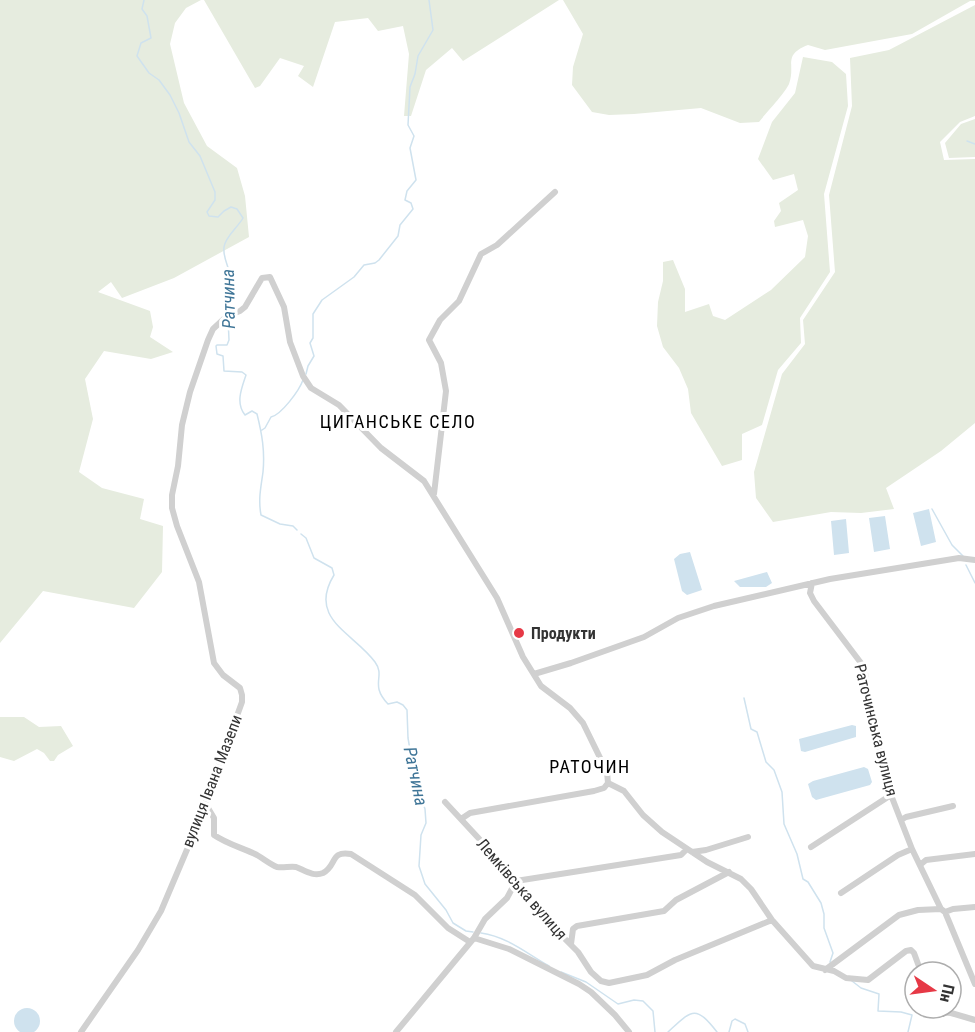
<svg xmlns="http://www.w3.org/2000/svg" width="975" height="1032" viewBox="0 0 975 1032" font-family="'Roboto Condensed',sans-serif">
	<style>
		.green { fill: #e6ecdf }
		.water { fill: #cfe2ee }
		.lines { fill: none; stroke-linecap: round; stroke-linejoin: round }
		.stream { stroke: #cfe2ee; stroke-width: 1.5 }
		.minor { stroke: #d0d0d0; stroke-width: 6 }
		.poi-dot { fill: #e63946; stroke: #fff; stroke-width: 2 }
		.labels { text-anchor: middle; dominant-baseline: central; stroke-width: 6; stroke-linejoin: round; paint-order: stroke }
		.poi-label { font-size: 16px; font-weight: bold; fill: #333; stroke: #fff; text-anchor: start }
		.street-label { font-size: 16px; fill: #333; stroke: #fff }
		.water-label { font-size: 18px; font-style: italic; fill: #3f7597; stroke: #fff }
		.neighbourhood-label { font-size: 18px; letter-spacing: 1.5px; fill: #000; stroke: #fff }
	</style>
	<rect width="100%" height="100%" fill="#fff"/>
	<path class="green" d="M0 0H201L186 8 175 23 170 44 184 103 207 146 237 168 245 196 249 237 174 278 122 298 111 282 98 292 150 311 153 327 150 337 173 352 151 359 104 351 85 379 93 419 79 472 102 488 144 499 140 519 163 526 162 572 134 608 43 591 0 643Z
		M204 0H559L463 61 452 48 426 70 411 116H404L409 54 403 26 378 31 368 18 335 22 313 87 298 76 304 66 280 58 260 86 255 88Z
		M563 0H975V1H970L912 34 825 50 808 45C782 55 796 65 789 84 785 93 766 113 759 122L740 123 701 108 634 114 609 115 592 112 572 85 573 67 583 34Z
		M975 5V116L960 122 940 142 944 160 975 159V423L941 451 886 488 894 509 861 513 831 512 773 522 756 498 754 472 782 374 805 344 803 320 835 272 829 195 852 106 850 58 889 50Z
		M803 57 832 62 846 74 848 106 824 194 830 272 800 318 801 343 778 370 762 425 742 434V460L722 466 691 413 688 389 679 368 663 347 657 326 658 302 663 281V262L673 260 685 289V312L709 304 713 316 725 320 771 290 805 257 808 236 803 220 775 227 774 221 781 211 779 203 798 190 794 174 773 180 758 159 772 122 795 93Z
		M975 119V157L949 158 945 143 961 124Z
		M0 717H24L39 727 61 726 73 746 58 755 54 761H50L44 753 37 749 14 761 0 757Z"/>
	<path class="water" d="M929 509 936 542 921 546 913 513Z
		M885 516 890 549 874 552 869 518Z
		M846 519 849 553 834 555 831 521Z
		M690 552 702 590 687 595 682 591 674 559 680 554Z
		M767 572 772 583 766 587H740L734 581Z
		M852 725 856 726V737L805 752 801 751 799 739Z
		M864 767 868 769 872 782 870 785 816 800 812 797 808 784 813 781Z
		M14 1021a13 13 0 1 1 26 0a13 13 0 1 1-26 0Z"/>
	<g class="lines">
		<path class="stream" d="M144 0 142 9 147 16 151 38 141 43 137 56 149 73 159 80 170 95 179 113 189 142 200 156 215 192V200L207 212 209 216 218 217 224 211 231 207 237 209 243 218C238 227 225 237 224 247 222 263 237 274 225 289L228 313
			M967 141 975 144
			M228 318 229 340 227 345H217L216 346 217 354 223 356 224 371 242 372 246 375C242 387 235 403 245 415L252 411 257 414C262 434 265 451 263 472 261 487 258 499 261 515L280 524 293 526 297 530
			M306 374 308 366 314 356 310 343 313 338V314L322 300 354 277 364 265 375 263 379 260 398 236 400 225 413 209 411 203 405 200 407 191 416 180 410 148 414 136 408 125 410 87 415 74 418 56 433 30 429 0
			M262 430 265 428 271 417C281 415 299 391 303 380
			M932 509 952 545 963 556
			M301 534 306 538 314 558 332 568 334 575C307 619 354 633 375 662 386 677 369 684 388 704L397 702 403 705 407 710 408 738 415 779 425 809 426 823 421 835 419 866 425 884 446 910 453 923 466 931 473 932
			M966 565 975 583
			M744 698 751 729 757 732 766 762 774 770 782 792 784 824 797 854 803 879 808 882 821 903 824 914V928L833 953 830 962 831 964
			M481 933C508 937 526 953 549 966
			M561 972 586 982 618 1004 634 1000 643 1001 653 1011 655 1032
			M852 981 861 988 879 994 878 1011 901 1012 912 1015 908 1032
			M668 1032C692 1010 695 1004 717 1032
			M729 1032 732 1021 735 1019 745 1024 748 1032"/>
		<path class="minor" d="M434 494 446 391 441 363 429 340 440 320 459 301 481 254 497 245 555 192
			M812 583 810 593 814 601 861 663 865 673 871 716 891 795 912 849 941 909 945 912 975 984
			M534 674 571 663 644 637 678 618 714 606 830 579 959 558 975 560
			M445 802 508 870 538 912 578 952 591 972 601 981 609 983 647 975 675 960 772 920
			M205 803 214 818V835C227 844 243 848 257 855 264 859 270 864 277 867 284 868 290 866 296 867 304 870 313 877 323 873 337 866 330 850 351 854L415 895 448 928 470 942
			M461 819 470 813 594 791 604 788 608 783
			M901 820 906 817 953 806
			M811 847 891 795
			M692 852 706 850 748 837
			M920 865 926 860 975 854
			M841 893 898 855 912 849
			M945 912 953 909 975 907
			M474 938 509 949 579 984 591 992 615 1015 629 1032
			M571 944 573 929 577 926 664 911 676 900 729 872
			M825 970 899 915 918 910 941 909
			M934 1008 936 1012 951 1013 975 1020
			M81 1032 138 950 161 911 197 826 242 702V695L240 688 223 675 214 663 199 582 177 526 172 508V495L178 466 182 425 190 392 208 340 213 329 227 316 240 311 245 307 262 278 270 277 284 307 290 342 303 376 311 388 339 405 381 448 424 481 497 598 523 657 541 686 570 708 583 723 607 772 608 783 624 791 643 815 662 832 707 862 741 879 751 889 772 920 813 966 834 971 846 978 868 980 906 951 911 950 914 953 921 972
			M396 1032 474 938 485 919 507 898 516 881 681 855 687 849"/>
	</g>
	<circle class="poi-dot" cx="519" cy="633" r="6"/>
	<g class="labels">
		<g class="poi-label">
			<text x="531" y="633">Продукти</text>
		</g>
		<g class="street-label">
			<text transform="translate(876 730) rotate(76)">Раточинська вулиця</text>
			<text transform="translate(212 781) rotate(-69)">вулиця Івана Мазепи</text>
			<text transform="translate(522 889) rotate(49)">Лемківська вулиця</text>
		</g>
		<g class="water-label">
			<text transform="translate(228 299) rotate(-91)">Ратчина</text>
			<text transform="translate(416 776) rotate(78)">Ратчина</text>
		</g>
		<g class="neighbourhood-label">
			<text x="398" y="421">ЦИГАНСЬКЕ СЕЛО</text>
			<text x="590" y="766">РАТОЧИН</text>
		</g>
	</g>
	<g transform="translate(933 990) rotate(103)"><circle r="28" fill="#ffffff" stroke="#adadad" stroke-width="1.5"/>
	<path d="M0-4.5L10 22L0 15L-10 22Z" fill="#e63946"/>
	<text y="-9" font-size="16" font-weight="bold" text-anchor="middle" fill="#333333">Пн</text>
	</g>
</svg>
